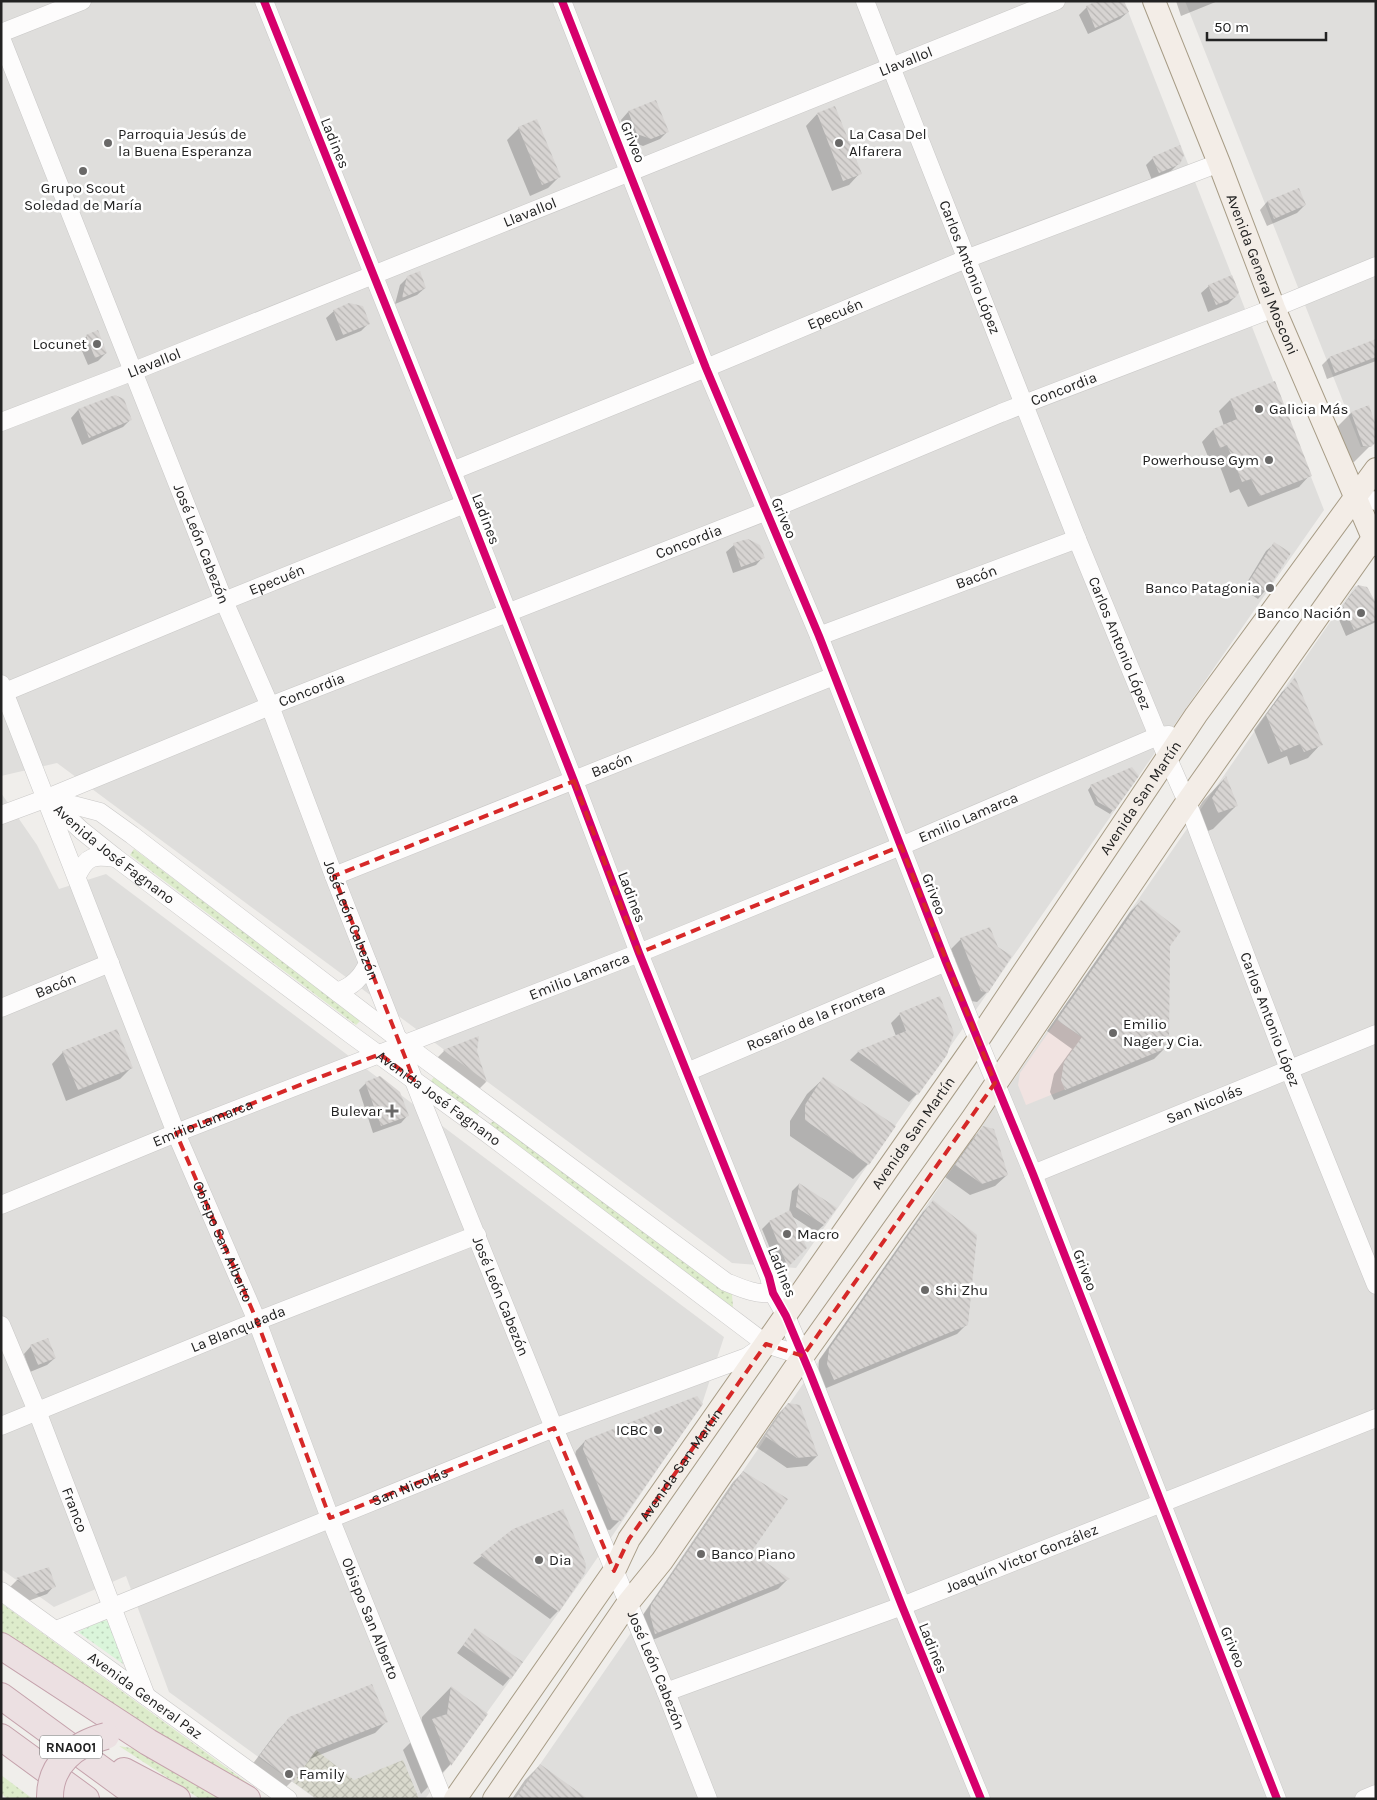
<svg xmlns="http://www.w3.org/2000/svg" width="1377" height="1800" viewBox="0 0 1377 1800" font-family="Karla,sans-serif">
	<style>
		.residential { fill: #dfdedc }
		.commercial { fill: #f1e3e1 }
		.construction { fill: url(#construction-cross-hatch) }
		.grass { fill: url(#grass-dots) }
		.park { fill: url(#park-dots) }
		.shadow { fill: #0003 }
		.building { fill: url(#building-back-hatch) }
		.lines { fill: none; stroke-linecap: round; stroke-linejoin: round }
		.minor-casing { stroke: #c9c8c7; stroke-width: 19 }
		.major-casing { stroke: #a79c86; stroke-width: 24 }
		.highway-casing { stroke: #c5a2ac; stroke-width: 28 }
		.minor { stroke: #fdfcfc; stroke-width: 18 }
		.major { stroke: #f3ede7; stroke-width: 22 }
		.highway { stroke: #ece0e2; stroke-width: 26 }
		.highway-bridge-casing { stroke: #c5a2ac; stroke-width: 28; stroke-linecap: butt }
		.highway-bridge { stroke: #ece0e2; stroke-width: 26 }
		.cycleway-casing { stroke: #fff; stroke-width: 11 }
		.cycleway { stroke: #d6006c; stroke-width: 8 }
		.marked { fill: none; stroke: #d62828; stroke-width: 4; stroke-dasharray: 10 6; stroke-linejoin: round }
		.poi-dot { fill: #6a6968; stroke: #fff; stroke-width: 2 }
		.labels { text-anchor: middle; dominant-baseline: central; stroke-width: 5; stroke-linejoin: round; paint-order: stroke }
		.shield { fill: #fff; stroke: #646464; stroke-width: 1 }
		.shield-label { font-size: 14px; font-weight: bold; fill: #222 }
		.street-label { font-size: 15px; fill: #222; stroke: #fff }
		.poi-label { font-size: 15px; fill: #222; stroke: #fff; text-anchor: start }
	</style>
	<defs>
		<pattern id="construction-cross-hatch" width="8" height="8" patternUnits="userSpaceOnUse" patternTransform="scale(1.25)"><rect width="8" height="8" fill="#d9d9cd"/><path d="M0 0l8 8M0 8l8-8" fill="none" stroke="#babab0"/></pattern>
		<pattern id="grass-dots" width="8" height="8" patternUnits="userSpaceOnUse" patternTransform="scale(1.25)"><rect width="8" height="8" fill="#ddeccb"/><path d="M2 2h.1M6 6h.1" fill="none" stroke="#bdcaae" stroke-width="1.8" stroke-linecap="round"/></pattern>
		<pattern id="park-dots" width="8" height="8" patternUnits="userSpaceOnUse" patternTransform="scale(1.25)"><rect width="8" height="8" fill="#daf5da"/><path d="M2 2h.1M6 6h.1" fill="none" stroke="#bbd2bb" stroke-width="1.8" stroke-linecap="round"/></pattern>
		<pattern id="building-back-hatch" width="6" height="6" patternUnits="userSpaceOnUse" patternTransform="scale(1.25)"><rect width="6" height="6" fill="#d7d4d2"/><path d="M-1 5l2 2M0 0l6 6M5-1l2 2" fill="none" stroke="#b8b6b4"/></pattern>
	</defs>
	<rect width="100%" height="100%" fill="#f0eeeb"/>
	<path class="residential" d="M1 1H1124L1324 510 796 1268 732 1263 57 763 1 776Z
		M1185 1H1376V441L1371 446 1361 447Z
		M1355 586 1368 588 1376 607V1799H516Z
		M1 793 37 845 59 889 106 874 724 1337 702 1404 587 1573 425 1799H316L169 1692 126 1576 54 1607 1 1569Z"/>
	<path class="commercial" d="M1057 1020 1123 1066 1026 1105 1018 1085 1020 1073Z"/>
	<path class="construction" d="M316 1750 354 1780 403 1760 419 1799H317L293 1782Z"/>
	<path class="grass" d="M134 849 361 1020 356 1025 130 855Z
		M434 1077 480 1111 477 1115 431 1081Z
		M494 1121 732 1294 733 1308 488 1125Z
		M1 1603 253 1787 200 1762 1 1633Z
		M119 1746 142 1750 235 1799H200Z
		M1 1775 33 1799H7L1 1793Z"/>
	<path class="park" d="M103 1620 109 1621 123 1664 78 1632Z"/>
	<path class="shadow" d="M1100 1 1128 12 1120 19 1088 34 1079 15 1087 7Z
		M1176 1H1218L1181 16Z
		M655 101 667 132 660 139 643 146 629 141 621 120 628 112Z
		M817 114 860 173 849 185 832 191 806 126Z
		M519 128 559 177 548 188 530 196 507 140Z
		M1153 158 1179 163 1171 171 1152 180 1146 165Z
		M1298 189 1305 205 1297 213 1267 226 1260 210 1267 202Z
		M408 277 425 288 417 295 395 304 400 285Z
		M1209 286 1236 296 1228 304 1208 312 1201 293Z
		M334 311 368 324 361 331 336 341 326 318Z
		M87 336 106 353 98 361 88 365 79 344Z
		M1376 343V361L1327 379 1322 365 1329 358Z
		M115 396 130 420 123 427 82 445 71 418 78 410Z
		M1230 400 1310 475 1299 487 1248 507 1239 489 1230 493 1216 456 1209 459 1202 442 1213 430 1224 426 1219 411Z
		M1368 407 1370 446 1354 462 1347 461 1336 428 1351 413Z
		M1274 544 1265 591 1258 599 1243 589 1266 551Z
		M734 545 763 557 756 565 733 573 726 552Z
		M1359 586 1376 605V622L1346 636 1337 615 1351 594Z
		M1295 680 1321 744 1308 758 1290 765 1287 756 1268 764 1254 730 1282 692Z
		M1138 776 1110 814 1095 805 1088 790 1091 786Z
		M1225 778 1236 806 1213 829 1195 836 1190 822 1203 801Z
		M1141 901 1168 946V1045L1154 1059 1054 1100 1050 1092 1054 1074 1072 1049 1047 1031 1130 912Z
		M961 939 987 992 977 1002 971 1001 951 949Z
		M939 998 917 1094 909 1102 850 1060 858 1052 896 1036 891 1023 900 1014Z
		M477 1038 475 1051 486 1082 479 1089 437 1058 444 1051Z
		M63 1052 131 1068 120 1079 66 1101 52 1064Z
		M823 1079 868 1164 853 1179 790 1136V1121L807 1094Z
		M366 1083 408 1115 401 1123 373 1133 359 1090Z
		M983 1128 1007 1175 995 1186 970 1195 945 1177 971 1140Z
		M799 1184 824 1225 816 1232 790 1215 805 1248 780 1273 762 1229 769 1222 789 1212 792 1191Z
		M933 1202 967 1324 957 1334 824 1389 818 1375 819 1360 923 1212Z
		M31 1346 55 1358 47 1365 30 1372 24 1354Z
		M788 1404 817 1456 807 1466 787 1468 756 1447 778 1414Z
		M585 1441 620 1520 610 1530 602 1529 574 1459 576 1451Z
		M743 1472 749 1552 788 1579 778 1589 645 1643 642 1616 733 1482Z
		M514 1530 558 1611 550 1619 473 1563Z
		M48 1569 54 1586 47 1594 28 1601 10 1587 17 1580Z
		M475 1630 510 1678 503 1686 457 1653Z
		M451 1687 487 1714 450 1765 421 1794 403 1750 419 1734 422 1717Z
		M290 1718 386 1722 375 1733 307 1760 292 1781 281 1792 249 1769 278 1730Z
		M540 1765 586 1799H512L525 1780Z"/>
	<path class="building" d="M1097 1H1124L1129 12 1095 28 1086 6Z
		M656 100 669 132 651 139 637 134 628 111Z
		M835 106 862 174 843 181 817 113Z
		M537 119 561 177 542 185 518 127Z
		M1180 145 1184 155 1180 164 1159 173 1152 157Z
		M1299 188 1306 205 1274 219 1267 201Z
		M420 271 426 288 402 298 407 276Z
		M1232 275 1239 292 1236 297 1216 305 1208 285Z
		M349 303 363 306 370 324 343 335 333 310Z
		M98 330 107 353 95 358 86 335Z
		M1376 339V357L1335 373 1329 357Z
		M1275 381 1312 476 1260 496 1251 479 1242 482 1227 445 1220 448 1213 429 1237 419 1230 399Z
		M115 395 124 399 132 420 89 438 78 409Z
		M1369 405 1376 426V442L1371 447 1363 446 1351 412Z
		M748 539 760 545 765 558 741 567 733 543Z
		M1274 542 1291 553 1266 592 1249 581Z
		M1358 585 1367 587 1376 603V620L1354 630 1343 606Z
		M1295 677 1323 745 1304 752 1300 744 1281 752 1266 715Z
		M1132 767 1139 776 1114 811 1098 802 1090 785Z
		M1226 776 1238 806 1218 813 1212 798Z
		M1141 900 1181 931 1170 946 1169 1045 1167 1048 1065 1090 1061 1080 1064 1062 1082 1037 1057 1020Z
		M990 927 998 947 1012 956 988 993 981 991 960 938Z
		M940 996 954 1033 947 1055 918 1095 857 1051 906 1031 899 1013Z
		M117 1029 133 1068 78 1090 62 1051Z
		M479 1036 477 1051 487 1082 443 1050Z
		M380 1076 400 1092 409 1116 381 1126 365 1082Z
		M823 1077 896 1126 869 1165 805 1120V1105Z
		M983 1126 994 1129 1008 1175 982 1184 955 1165Z
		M799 1183 837 1208 824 1225 796 1207Z
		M933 1200 977 1235 968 1325 834 1380 827 1364 829 1349Z
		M790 1210 807 1248 788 1267 769 1221Z
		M48 1338 56 1358 38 1365 30 1345Z
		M697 1396 703 1404 621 1521 612 1520 583 1449 585 1440Z
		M788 1403 800 1405 818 1456 797 1458 765 1436Z
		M743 1471 788 1499 751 1552 790 1579 655 1634 650 1614 651 1605Z
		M563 1509 586 1564 585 1573 559 1612 480 1555 513 1529Z
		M49 1567 56 1587 36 1594 16 1578Z
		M475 1628 523 1662 511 1679 463 1645Z
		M372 1684 388 1722 316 1750 293 1782 259 1756 289 1717Z
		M451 1686 488 1714 451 1766 432 1719 447 1714Z
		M540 1764 588 1799H515Z"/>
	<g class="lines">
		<defs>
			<g id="minor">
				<path d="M264 1 465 504 574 781 639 953 769 1277 773 1293 786 1316 810 1373 902 1606 981 1799"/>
				<path d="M562 1 706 368 819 636 946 962 1033 1174 1277 1799"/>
				<path id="s1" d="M865 1 1077 539 1158 736 1187 802 1289 1069 1376 1285"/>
				<path d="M1 33 82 1"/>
				<path id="s2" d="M1 38 224 601 270 706 334 876 425 1109 554 1428 666 1692 708 1799"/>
				<path id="s3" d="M1 422 134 371 1056 1"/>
				<path id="s4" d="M452 471 706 368 966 259 1219 163"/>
				<path d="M1355 496 1376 501"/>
				<path id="s5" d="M819 636 1077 539"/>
				<path id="s6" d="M1 684 176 1133 257 1321 330 1518 443 1799"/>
				<path id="s7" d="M5 692 224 601 465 504"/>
				<path d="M50 799 100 812 132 835 422 1057 726 1282C741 1288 756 1295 773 1293"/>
				<path id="s8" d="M51 802 81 830 116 858 353 1036 484 1131 766 1344 803 1356"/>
				<path id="s9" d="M1 815 47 798 270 706 767 511 1001 413 1274 308 1376 266"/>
				<path d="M77 876C87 855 94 855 116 858"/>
				<path id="s10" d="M334 876 834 676"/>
				<path d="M337 992C353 986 361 978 368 963"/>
				<path id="s11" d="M1 1008 110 963"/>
				<path id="s12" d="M687 1072 946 962"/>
				<path id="s13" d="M1033 1174 1376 1034"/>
				<path id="s14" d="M1 1205 176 1133 639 953 901 846 1158 736 1169 735"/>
				<path id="s15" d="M1 1325 37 1411 146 1696"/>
				<path id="s16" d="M1 1426 257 1321 477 1235"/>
				<path id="s17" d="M1 1591 288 1799"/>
				<path id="s18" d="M56 1630 554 1428 747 1357 760 1348"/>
				<path id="s19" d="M666 1692 902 1606 1376 1418"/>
				<path d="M1364 1799 1376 1794"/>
			</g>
			<g id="major">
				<path id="s20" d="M1154 1 1219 163 1274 308 1376 545"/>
				<path id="s21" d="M455 1799 614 1571 629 1539 978 1040 1196 715 1376 469"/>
				<path d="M494 1799 628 1603 662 1561 803 1356 972 1119 1187 802 1376 534"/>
			</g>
			<path id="highway" d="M1 1646 148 1742 247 1799
				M1 1696 142 1799
				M1 1737 86 1799
				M124 1771 177 1799"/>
		</defs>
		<use href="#minor" class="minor-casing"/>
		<use href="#major" class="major-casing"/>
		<use href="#highway" class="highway-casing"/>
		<use href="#minor" class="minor"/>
		<use href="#major" class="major"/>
		<use href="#highway" class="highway"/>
		<defs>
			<path id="highway-bridge" d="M50 1799C49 1764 75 1744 106 1736"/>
		</defs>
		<use href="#highway-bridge" class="highway-bridge-casing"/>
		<use href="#highway-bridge" class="highway-bridge"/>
		<defs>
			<path id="cycleway" d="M264 1 465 504 574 781 639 953 769 1277 773 1293 786 1316 810 1373 902 1606 981 1799
				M562 1 706 368 819 636 946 962 1033 1174 1277 1799"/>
		</defs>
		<use href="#cycleway" class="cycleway-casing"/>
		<use href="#cycleway" class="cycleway"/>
	</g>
	<path class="marked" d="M574 781 639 953 901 846 995 1083 803 1356 766 1344 629 1539 614 1571 554 1428 330 1518 257 1321 176 1133 380 1054 414 1080 334 876Z"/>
	<g class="poi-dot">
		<circle cx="108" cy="143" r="5"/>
		<circle cx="839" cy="143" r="5"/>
		<circle cx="83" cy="171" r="5"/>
		<circle cx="97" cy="344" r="5"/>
		<circle cx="1259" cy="409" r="5"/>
		<circle cx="1269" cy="460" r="5"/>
		<circle cx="1270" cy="588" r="5"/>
		<circle cx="1361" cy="613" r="5"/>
		<circle cx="1113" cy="1033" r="5"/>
		<path d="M389.5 1103.5h5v5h5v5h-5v5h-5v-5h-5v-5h5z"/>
		<circle cx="787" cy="1234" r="5"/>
		<circle cx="925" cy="1290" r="5"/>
		<circle cx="658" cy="1430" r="5"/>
		<circle cx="701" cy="1554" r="5"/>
		<circle cx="539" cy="1560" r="5"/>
		<circle cx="289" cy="1774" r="5"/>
	</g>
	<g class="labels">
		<rect class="shield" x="40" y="1735.5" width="62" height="23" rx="4"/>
		<g class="shield-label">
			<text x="71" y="1747">RNA001</text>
		</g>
		<g class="street-label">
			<text stroke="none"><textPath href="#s3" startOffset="974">Llavallol</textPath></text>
			<text transform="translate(633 142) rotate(68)">Griveo</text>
			<text transform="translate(335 143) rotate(68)">Ladines</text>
			<text stroke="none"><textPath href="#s3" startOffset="569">Llavallol</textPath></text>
			<text stroke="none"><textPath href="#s1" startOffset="286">Carlos Antonio López</textPath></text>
			<text stroke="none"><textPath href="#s20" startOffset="294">Avenida General Mosconi</textPath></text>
			<text stroke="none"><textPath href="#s4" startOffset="414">Epecuén</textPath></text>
			<text stroke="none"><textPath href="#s3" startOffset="164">Llavallol</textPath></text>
			<text stroke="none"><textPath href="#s9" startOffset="1145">Concordia</textPath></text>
			<text transform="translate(784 518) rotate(67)">Griveo</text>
			<text transform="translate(486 519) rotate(69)">Ladines</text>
			<text stroke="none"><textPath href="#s9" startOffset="740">Concordia</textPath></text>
			<text stroke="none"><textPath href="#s2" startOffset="544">José León Cabezón</textPath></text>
			<text stroke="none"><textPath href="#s5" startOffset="168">Bacón</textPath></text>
			<text stroke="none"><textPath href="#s7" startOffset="294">Epecuén</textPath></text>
			<text stroke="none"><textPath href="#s1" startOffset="691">Carlos Antonio López</textPath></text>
			<text stroke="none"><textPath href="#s9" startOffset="335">Concordia</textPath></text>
			<text stroke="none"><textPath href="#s10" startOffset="299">Bacón</textPath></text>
			<text stroke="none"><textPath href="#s21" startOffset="1214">Avenida San Martín</textPath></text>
			<text stroke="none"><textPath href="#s14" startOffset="1042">Emilio Lamarca</textPath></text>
			<text stroke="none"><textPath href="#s8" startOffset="82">Avenida José Fagnano</textPath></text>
			<text transform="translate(934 894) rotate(69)">Griveo</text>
			<text transform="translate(632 897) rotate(69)">Ladines</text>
			<text stroke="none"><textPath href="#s2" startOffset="949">José León Cabezón</textPath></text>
			<text stroke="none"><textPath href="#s14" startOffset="622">Emilio Lamarca</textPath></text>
			<text stroke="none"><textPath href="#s11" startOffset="59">Bacón</textPath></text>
			<text stroke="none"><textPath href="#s12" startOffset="140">Rosario de la Frontera</textPath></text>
			<text stroke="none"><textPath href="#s1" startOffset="1096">Carlos Antonio López</textPath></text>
			<text stroke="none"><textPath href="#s8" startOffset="488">Avenida José Fagnano</textPath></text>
			<text stroke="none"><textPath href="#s13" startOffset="185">San Nicolás</textPath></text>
			<text stroke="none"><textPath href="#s14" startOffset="218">Emilio Lamarca</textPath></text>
			<text stroke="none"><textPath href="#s21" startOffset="809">Avenida San Martín</textPath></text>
			<text stroke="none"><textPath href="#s6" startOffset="600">Obispo San Alberto</textPath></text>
			<text transform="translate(1085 1270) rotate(69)">Griveo</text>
			<text transform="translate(782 1272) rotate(68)">Ladines</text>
			<text stroke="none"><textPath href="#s2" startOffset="1354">José León Cabezón</textPath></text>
			<text stroke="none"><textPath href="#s16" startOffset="256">La Blanqueada</textPath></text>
			<text stroke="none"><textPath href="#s21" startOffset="404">Avenida San Martín</textPath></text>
			<text stroke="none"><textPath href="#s18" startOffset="382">San Nicolás</textPath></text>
			<text stroke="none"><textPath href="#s15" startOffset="199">Franco</textPath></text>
			<text stroke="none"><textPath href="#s19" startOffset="380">Joaquín Victor González</textPath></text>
			<text stroke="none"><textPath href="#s6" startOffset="1005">Obispo San Alberto</textPath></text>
			<text transform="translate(1233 1647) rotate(68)">Griveo</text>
			<text transform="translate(933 1648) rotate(68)">Ladines</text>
			<text stroke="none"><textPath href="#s2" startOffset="1759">José León Cabezón</textPath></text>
			<text stroke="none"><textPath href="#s17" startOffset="178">Avenida General Paz</textPath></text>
		</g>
		<g class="poi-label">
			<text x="118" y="134">Parroquia Jesús de<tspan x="118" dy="17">la Buena Esperanza</tspan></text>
			<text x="849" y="134">La Casa Del<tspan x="849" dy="17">Alfarera</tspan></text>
			<text x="83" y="188" text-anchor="middle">Grupo Scout<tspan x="83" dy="17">Soledad de María</tspan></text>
			<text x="87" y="344" text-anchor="end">Locunet</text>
			<text x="1269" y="409">Galicia Más</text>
			<text x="1259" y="460" text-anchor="end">Powerhouse Gym</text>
			<text x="1260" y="588" text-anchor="end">Banco Patagonia</text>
			<text x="1351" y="613" text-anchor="end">Banco Nación</text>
			<text x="1123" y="1024">Emilio<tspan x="1123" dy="17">Nager y Cia.</tspan></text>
			<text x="382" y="1111" text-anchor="end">Bulevar</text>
			<text x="797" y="1234">Macro</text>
			<text x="935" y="1290">Shi Zhu</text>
			<text x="648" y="1430" text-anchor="end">ICBC</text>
			<text x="711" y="1554">Banco Piano</text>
			<text x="549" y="1560">Dia</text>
			<text x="299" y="1774">Family</text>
		</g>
	</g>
	<rect width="1377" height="1800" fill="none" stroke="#222222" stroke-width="5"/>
	<path d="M1207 32v8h119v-8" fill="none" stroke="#222222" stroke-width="2.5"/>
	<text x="1214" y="32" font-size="15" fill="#222222" stroke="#ffffff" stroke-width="4" paint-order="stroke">50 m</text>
</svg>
